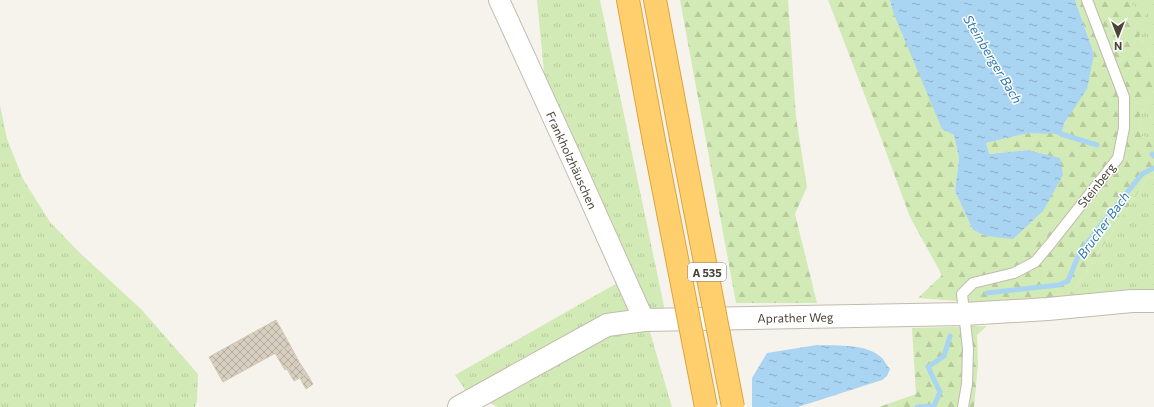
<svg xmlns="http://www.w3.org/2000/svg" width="1154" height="407" viewBox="0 0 1154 407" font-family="Commissioner,sans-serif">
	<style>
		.grass { fill: url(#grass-tufts) }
		.forest { fill: url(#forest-firs) }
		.water { fill: url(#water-ripples) }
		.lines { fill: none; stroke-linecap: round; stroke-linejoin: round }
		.stream { stroke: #a9d4f2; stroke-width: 5 }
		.building { fill: url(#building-cross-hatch); stroke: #d3c7b4 }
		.service-casing { stroke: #c2bbae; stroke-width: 12 }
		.minor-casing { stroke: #c2bbae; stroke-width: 22 }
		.tertiary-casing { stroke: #c2bbae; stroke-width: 24 }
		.motorway-casing { stroke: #e0a43c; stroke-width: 24 }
		.service { stroke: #fff; stroke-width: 10 }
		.minor { stroke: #fff; stroke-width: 20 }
		.tertiary { stroke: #fff; stroke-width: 22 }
		.motorway { stroke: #ffcf6e; stroke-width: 22 }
		.motorway-bridge-casing { stroke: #e0a43c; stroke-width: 24; stroke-linecap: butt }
		.motorway-bridge { stroke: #ffcf6e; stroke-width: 22 }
		.labels { text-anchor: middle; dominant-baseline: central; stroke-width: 3; stroke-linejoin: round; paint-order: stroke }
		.shield { fill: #fff; stroke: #817c74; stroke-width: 1 }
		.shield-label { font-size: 11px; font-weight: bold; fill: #4b4439 }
		.street-label { font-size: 12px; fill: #4b4439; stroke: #fff }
		.water-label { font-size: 13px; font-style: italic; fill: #2e7ab2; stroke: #fff }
	</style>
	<defs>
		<pattern id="grass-tufts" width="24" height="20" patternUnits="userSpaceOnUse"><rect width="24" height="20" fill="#d2eab5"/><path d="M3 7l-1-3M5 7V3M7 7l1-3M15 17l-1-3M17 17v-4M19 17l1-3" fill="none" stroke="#b6ca9c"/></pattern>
		<pattern id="forest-firs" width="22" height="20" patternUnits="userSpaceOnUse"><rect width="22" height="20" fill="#d2eab5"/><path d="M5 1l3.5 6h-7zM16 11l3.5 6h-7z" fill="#b6ca9c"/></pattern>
		<pattern id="water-ripples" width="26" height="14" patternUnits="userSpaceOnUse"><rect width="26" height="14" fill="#a9d4f2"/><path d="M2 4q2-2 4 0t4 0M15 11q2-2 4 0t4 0" fill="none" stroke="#8caec5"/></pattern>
		<pattern id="building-cross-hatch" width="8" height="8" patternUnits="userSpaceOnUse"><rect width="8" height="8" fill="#d8cfc1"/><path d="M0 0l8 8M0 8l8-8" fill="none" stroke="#b1aa9e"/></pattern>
	</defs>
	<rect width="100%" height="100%" fill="#f6f3ec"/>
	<path class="grass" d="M537 0H600L665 311 649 329 672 407H498L466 391 455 375 619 282 546 92Z
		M1125 0H1154V57L1139 37Z
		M1154 91V139L1142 136 1139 118Z
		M0 105 7 139 23 179 50 222 79 252 141 309 198 374 197 401 195 407H0Z
		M1149 176 1154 178V295L1068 299Z"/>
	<path class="forest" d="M680 0H788L796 117 807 187 795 214 817 303H736Z
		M828 0H890L893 12 954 134 959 158 955 191 973 230 986 236 1027 150 988 154 986 143 1029 133H1061L1094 54 1075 0H1125L1146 13 1139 37 1154 57V91L1139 118 1142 136 1154 139V178L1149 176 1068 299 998 304 918 298 942 275 910 217 875 122Z
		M987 326 977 335 978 365 974 407H879L916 394 912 328Z"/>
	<path class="water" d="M890 0H1075L1094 54 1087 89 1065 122 1061 134 1029 133 986 143 989 154 1027 150 1060 158 1063 175 1043 211 1013 239 986 236 973 230 955 191 959 158 954 135 942 129 893 12Z
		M817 345C837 346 868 343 883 359 885 362 887 366 890 369L887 376 882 380 798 407H752V378L767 353Z"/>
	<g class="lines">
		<path class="stream" d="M1057 131 1061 134 1097 145
			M1152 154 1154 156
			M987 293 1059 285 1068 281 1079 254 1104 221 1142 174 1154 168
			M917 407 934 406 940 392 928 367 944 356 950 336"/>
	</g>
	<path class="building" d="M276 320 290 345 223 382 209 357Z
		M290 345 299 362 285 370 275 353Z
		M299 362 307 374 294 381 287 369Z
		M307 374 313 384 306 389 300 378Z"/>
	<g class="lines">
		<defs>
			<path id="service" d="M963 407 967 384 968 349 962 294 973 283 1014 273 1035 262 1051 243 1118 158 1124 128V97L1087 0"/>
			<g id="minor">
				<path id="s1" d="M499 0 575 166 644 320"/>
			</g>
			<g id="tertiary">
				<path id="s2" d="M459 407 607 325 644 320 964 314 1048 309 1132 301H1154"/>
			</g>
			<path id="motorway" d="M628 0 654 141
				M655 0 681 138"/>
		</defs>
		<use href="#service" class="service-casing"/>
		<use href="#minor" class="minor-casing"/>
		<use href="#tertiary" class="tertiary-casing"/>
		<use href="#motorway" class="motorway-casing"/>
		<use href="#service" class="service"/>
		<use href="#minor" class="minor"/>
		<use href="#tertiary" class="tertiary"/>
		<use href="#motorway" class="motorway"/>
		<defs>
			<path id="motorway-bridge" d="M681 138 733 407
				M654 141 706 407"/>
		</defs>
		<use href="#motorway-bridge" class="motorway-bridge-casing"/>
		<use href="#motorway-bridge" class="motorway-bridge"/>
	</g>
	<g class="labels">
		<rect class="shield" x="688" y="263" width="38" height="18" rx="3"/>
		<g class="shield-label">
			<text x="707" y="272">A 535</text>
		</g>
		<g class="street-label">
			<text stroke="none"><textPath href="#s1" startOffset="176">Frankholzhäuschen</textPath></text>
			<text transform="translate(1096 185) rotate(-52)">Steinberg</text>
			<text stroke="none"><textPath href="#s2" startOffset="358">Aprather Weg</textPath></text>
		</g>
		<g class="water-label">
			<text transform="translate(993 59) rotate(59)">Steinberger Bach</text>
			<text transform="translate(1103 225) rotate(-54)">Brucher Bach</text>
		</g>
	</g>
	<g transform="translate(1118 36) rotate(180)" stroke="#ffffff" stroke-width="3" paint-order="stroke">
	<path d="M0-3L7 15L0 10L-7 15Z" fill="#4b4439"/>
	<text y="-6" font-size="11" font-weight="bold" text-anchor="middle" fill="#4b4439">N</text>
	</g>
</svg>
